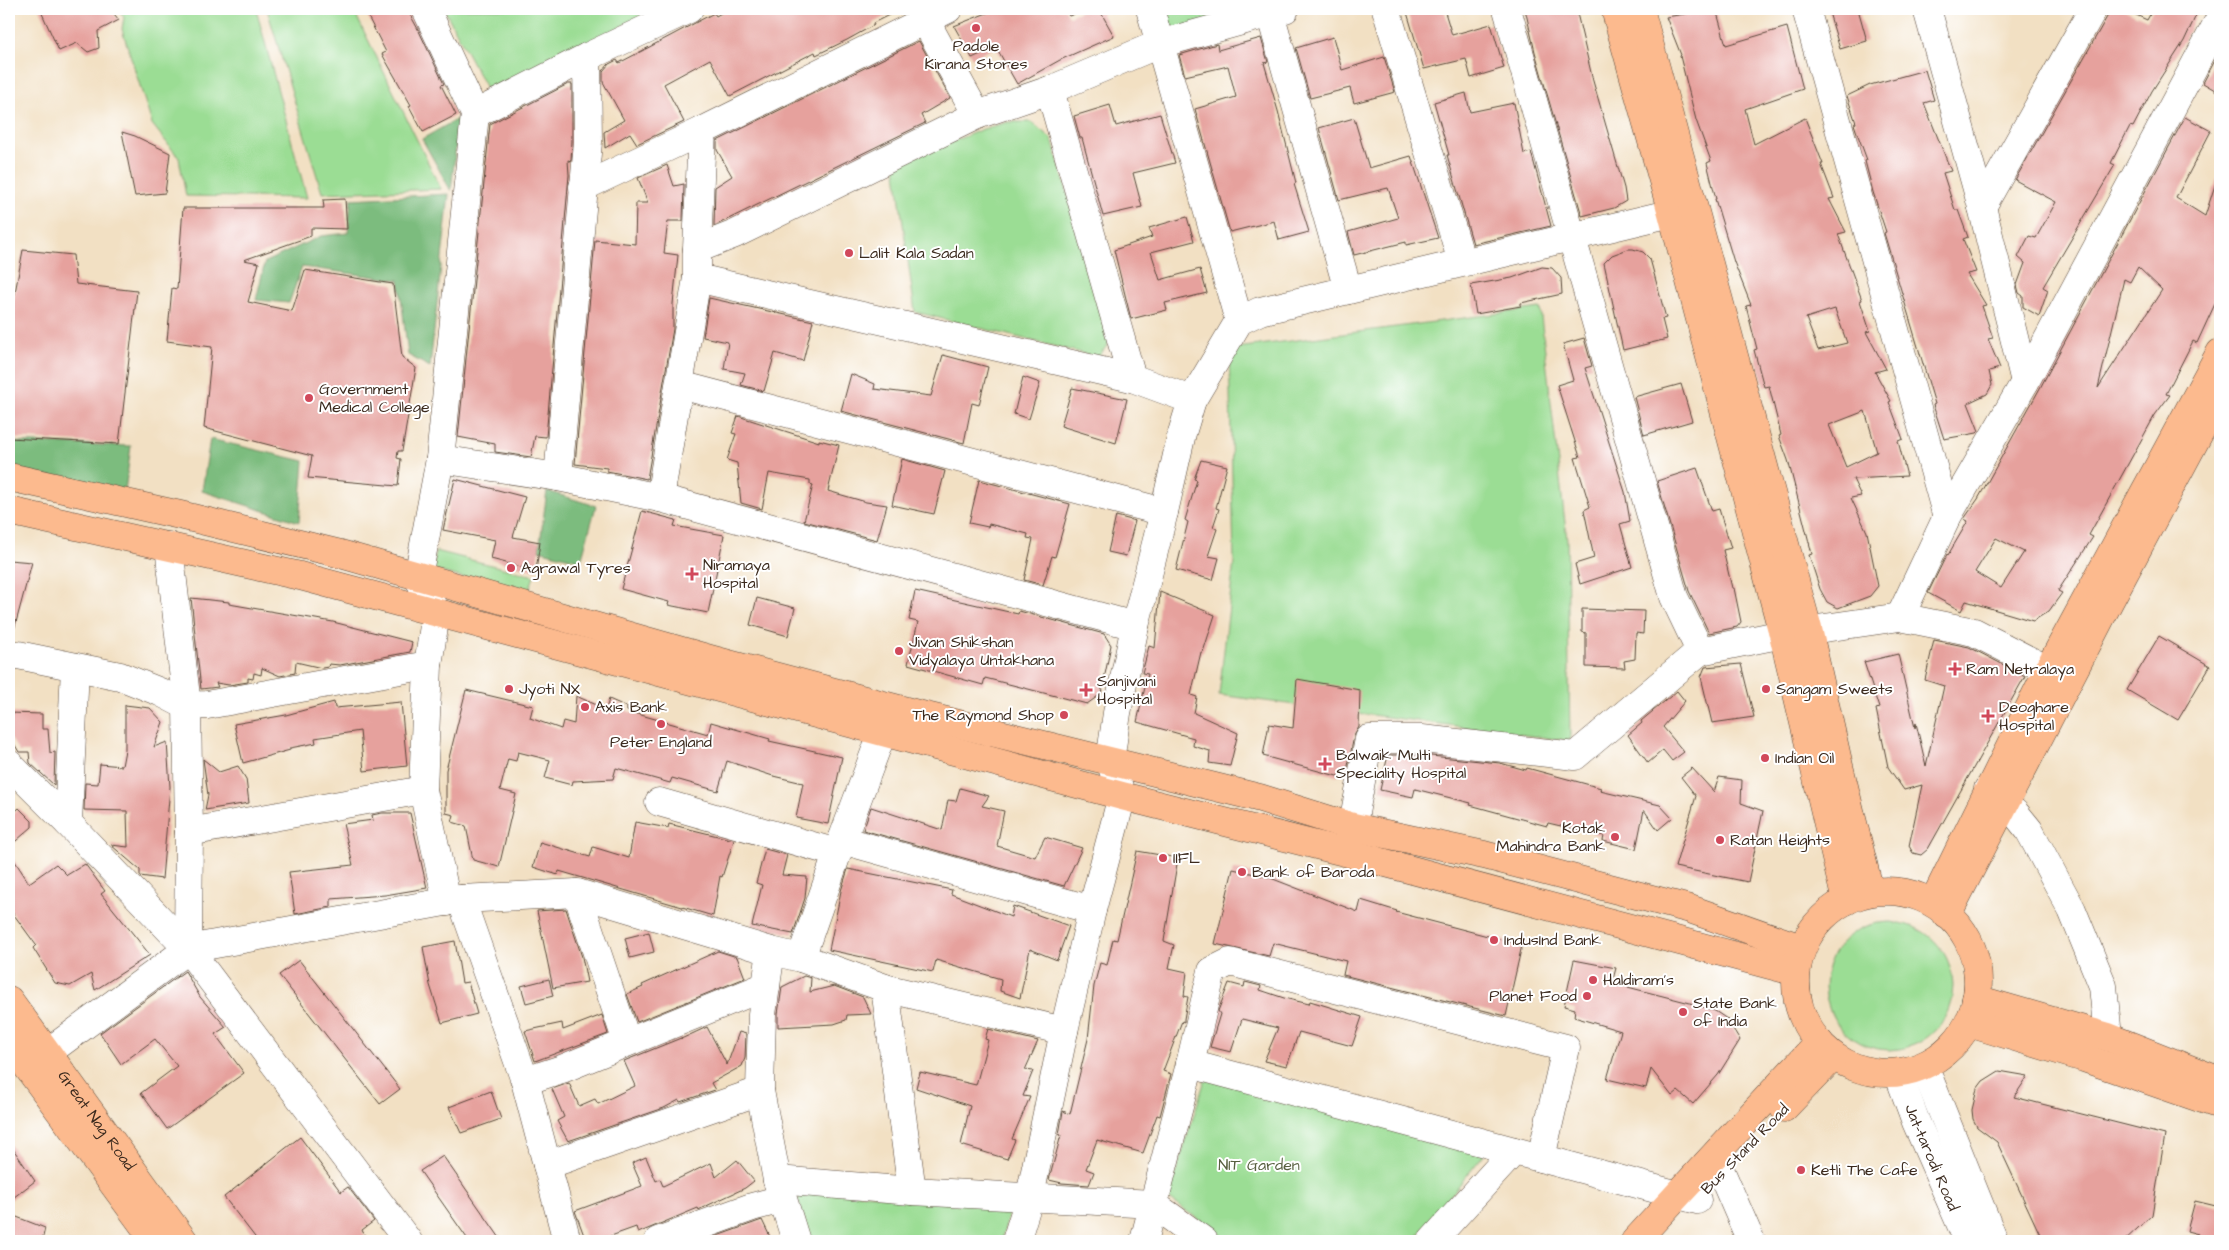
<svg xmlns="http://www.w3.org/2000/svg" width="2229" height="1250" viewBox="0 0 2229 1250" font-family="'Architects Daughter',sans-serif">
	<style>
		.green { fill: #9bdd94; stroke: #6b8459 }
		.forest { fill: #7cbc7e; stroke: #5c734e }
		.building { fill: #e6a19d; fill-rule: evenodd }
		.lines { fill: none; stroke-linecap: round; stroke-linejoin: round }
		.minor-casing { stroke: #564537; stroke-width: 29 }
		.major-casing { stroke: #564537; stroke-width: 29 }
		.minor { stroke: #fff; stroke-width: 28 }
		.major { stroke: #fcba8e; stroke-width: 28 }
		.poi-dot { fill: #d1495b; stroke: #fff; stroke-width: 2 }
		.labels { text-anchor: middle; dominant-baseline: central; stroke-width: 4; stroke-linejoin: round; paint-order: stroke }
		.poi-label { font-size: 16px; fill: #3b2a1e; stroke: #fff; text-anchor: start }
		.street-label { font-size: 16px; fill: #3b2a1e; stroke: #fff }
		.park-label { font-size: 16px; fill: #586041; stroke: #fff }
	</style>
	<rect width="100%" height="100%" fill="#fff"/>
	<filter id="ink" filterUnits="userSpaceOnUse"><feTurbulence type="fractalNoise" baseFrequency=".02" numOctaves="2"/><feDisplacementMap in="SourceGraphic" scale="10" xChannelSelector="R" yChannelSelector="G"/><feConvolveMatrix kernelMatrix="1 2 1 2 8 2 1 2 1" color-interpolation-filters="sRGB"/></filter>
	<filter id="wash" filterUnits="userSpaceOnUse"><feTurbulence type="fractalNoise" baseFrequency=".0096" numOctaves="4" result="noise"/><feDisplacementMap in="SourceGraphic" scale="20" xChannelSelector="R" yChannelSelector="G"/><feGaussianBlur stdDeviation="1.12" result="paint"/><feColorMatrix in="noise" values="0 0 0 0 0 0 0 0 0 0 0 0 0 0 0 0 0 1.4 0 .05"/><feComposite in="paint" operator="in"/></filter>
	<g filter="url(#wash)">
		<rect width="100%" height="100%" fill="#f2e0c3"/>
		<path class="green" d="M118 9H256L307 198 186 196 179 158 152 124 122 29 124 17Z
			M267 9H353L441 189 322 193Z
			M444 9H657L488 92Z
			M1159 9H1251L1165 33Z
			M1008 122H1031L1052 139 1110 342 1098 357 915 312 895 165 983 129Z
			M1540 308 1567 540 1570 741 1219 695 1234 562 1229 349Z
			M436 551 534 576 528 594 433 570Z
			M1825 986a64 64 0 1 1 128 0a64 64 0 1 1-128 0Z
			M1208 1070 1485 1153 1414 1241H1229L1168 1198Z
			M795 1189 1012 1205 1001 1241H810Z"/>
		<path class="forest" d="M459 118 451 191 422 139Z
			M449 194 430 367 408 355 399 280 302 267 289 303 256 300 265 262 321 236 348 233 351 199Z
			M210 439 304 461 299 522 202 491Z
			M9 442 131 446 125 491 9 468Z
			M547 491 596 506 581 561 539 550Z"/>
		<g id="blocks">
			<path class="building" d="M40 9H110L119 20 98 31 99 48 88 52 77 43 59 51Z
				M364 9H407L419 31 444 84 441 85 456 115 423 132 409 106 411 105 382 54 386 52Z
				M728 9H901L873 23 874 25 847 40 816 55 815 52 730 96 710 59 664 84 684 122 637 144 630 133 605 148 604 132 624 120 603 82V71L609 64 617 60 619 63 714 13 716 16Z
				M997 9H1065L1069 16 1086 9H1099L1114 36 1060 60 1017 84 996 47 972 58 954 26Z
				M1406 9H1444L1452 35 1491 24 1504 68 1471 78 1466 59 1424 69Z
				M1525 9H1576L1593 81 1624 188 1626 201 1614 208 1582 216 1535 52Z
				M1716 9 1726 45 1787 27 1803 89 1745 109 1754 144 1805 118 1823 164H1821L1834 198 1829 199 1846 232 1838 234 1862 300 1860 301 1870 331 1866 332 1886 369 1875 372 1891 401 1889 402 1903 439 1898 441 1907 476 1853 479 1861 496 1851 498 1867 532 1878 586 1870 596 1838 608 1827 602 1820 589 1809 555 1812 554 1788 460 1779 436 1781 435 1769 386 1764 387 1754 350 1757 349 1746 306 1751 305 1734 262 1715 199H1716L1707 163 1711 161 1696 120 1680 56 1681 55 1666 17ZM1835 309 1847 343 1818 350 1806 318ZM1865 411 1877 452 1846 467 1829 425Z
				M1828 9H1858L1867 41 1840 49Z
				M2109 9H2123L2147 20 2153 9H2199L2184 41 2152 91 2133 127 2130 126 2111 163 2115 165 2043 287 2048 290 2039 316 2023 307V296L2019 293 2017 285 2025 263 2018 257 2029 236 2036 238 2056 202 2015 180 2107 17Z
				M1333 37 1342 70 1384 57 1395 92 1354 103 1350 88 1310 98 1296 48Z
				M1261 38 1268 62 1264 63 1278 111 1296 183 1294 184 1309 232 1279 240 1274 221 1230 232 1195 109 1236 97 1228 66 1185 76 1179 55 1217 44 1218 50Z
				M919 41 950 98 921 115 925 123 714 226 715 187 732 176 717 150V141Z
				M2220 51V93L2203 83Z
				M1925 70 1934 100 1924 103 1951 171 1943 173 1955 210H1958L1968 237 1963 239 1976 272 1967 274 1986 305 1982 306 1993 338 1988 339 2000 368 1989 371 1992 385 1987 394 1968 403 1979 431 1977 433 1944 439 1933 405 1935 404 1884 233 1886 232 1873 192 1865 161 1867 160 1856 130 1854 124 1856 123 1847 96 1870 85Z
				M568 84H572V141L571 161 568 160 569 175 546 437 535 436 531 457 495 452V444L458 437 490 124Z
				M1466 93 1470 112 1514 103 1524 154 1531 152 1551 226 1473 244 1447 155H1449L1434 102Z
				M1110 105 1116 126 1160 114 1175 163 1133 173 1142 207 1103 216 1082 138H1080L1074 116Z
				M2185 117 2211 131 2176 198 2205 216 2217 179H2220V293L2197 343 2193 341 2166 394 2170 395 2155 415 2089 535 2093 537 2058 591 2062 593 2049 611 2033 621 1966 601 1961 611 1928 593 1947 554 1948 555 1968 521 1964 519 1978 499 2039 390ZM2138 267 2162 290 2098 388 2124 279 2130 282ZM1996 538 2024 552 2001 588 1975 572Z
				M1354 118 1369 168 1411 156 1438 238 1406 245V242L1354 255 1348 232 1398 218 1388 188 1339 200 1319 128Z
				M122 132 135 136 170 153 165 193 135 196Z
				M667 165 674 186 684 184 683 221H668L664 253 678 255 673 304V329L647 479 607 471V468L575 464 595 240 635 244 636 203H648L638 178Z
				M345 199 347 229 311 228V236L244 260 259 263 248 302 292 311 305 270 393 284 402 357 416 368 402 451H398L397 458 401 459 398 486 308 478 312 456 204 428 212 347 167 341 172 288 177 289 183 208H324L323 200Z
				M1187 217 1194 241 1151 252 1160 280 1200 269 1207 293 1165 303 1167 310 1131 319 1114 250 1152 237 1149 228Z
				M1628 249H1633L1643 252 1650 259 1666 318 1662 319 1667 339 1623 350 1604 263 1612 255Z
				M23 250 73 255 76 284 137 291 119 444 9 438V325Z
				M1542 267 1552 268 1561 278 1562 294 1521 303V306L1476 314 1471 285 1512 278Z
				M709 298 813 321 803 361 775 353 764 391 741 385 745 373 724 369 728 342 703 337Z
				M1584 338 1592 366 1585 368 1625 492 1630 521 1620 524 1632 567 1580 584 1575 564 1594 558 1584 510 1590 507 1575 458 1580 457 1557 385 1573 380 1563 344Z
				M943 355 988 367 979 405 972 403 964 443 841 411 851 374 875 384 874 389 931 396Z
				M1023 377 1040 383 1029 419 1014 414Z
				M1681 384 1692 421 1644 435 1634 397Z
				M1072 388 1127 399 1116 443 1061 426Z
				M738 416 819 442V440L839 445 828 491 866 502 887 505 877 540 804 521 813 485 810 484V480L769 473 762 509 741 503 737 463 727 460 736 434 732 433Z
				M902 459 945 471 934 514 892 505Z
				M1201 460 1227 466 1216 508 1219 509 1213 527 1217 529 1208 556 1219 558 1213 580 1176 570 1188 522 1185 520 1197 480 1194 479Z
				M1697 468 1712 511 1719 509 1731 548 1723 550 1732 588H1734L1741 622 1737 627 1709 633 1689 591 1657 481Z
				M455 479 525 497 513 537 540 542 536 571 491 559 495 540 443 530Z
				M979 480 1070 504 1055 557 1052 556 1043 585 1024 580 1033 539 1027 538 1028 534 989 524 988 527 969 523Z
				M642 511 676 520 674 526 724 535 708 613 668 605 669 602 621 589Z
				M1116 516 1135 521 1126 556 1108 552Z
				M9 560 32 562 14 630 9 629Z
				M915 591 1018 614 1019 611 1104 634 1111 645 1101 694 1087 704 985 678 983 685 908 664 918 622 909 620Z
				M1160 592 1215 615 1203 652H1201L1191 695 1197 697 1194 713 1238 733 1230 766 1209 763 1210 751 1193 746 1194 738 1137 722 1148 674 1142 673 1149 646 1155 648Z
				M191 598 229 602V604L333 622 412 642 410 652 340 665 329 664 328 667 322 668 296 662 295 673 280 676 262 668 261 675 254 673 253 679 248 678V682L229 685 216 683 218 687 201 689Z
				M757 598 795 608 788 636 750 625Z
				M1582 609 1644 611 1643 634 1636 633 1635 659 1624 661 1625 668 1586 667V633L1582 632Z
				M2159 636 2210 666 2178 720 2127 690Z
				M1934 640 1969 647 2025 676 1928 849 1921 855 1913 853 1909 846 1922 785 1904 790 1888 767 1876 709 1879 708 1864 662 1898 654 1915 728 1916 723 1926 766 1944 686 1925 680Z
				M1741 664 1754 717 1712 723 1701 677 1705 667Z
				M1297 679 1360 690 1359 727 1354 736 1347 771 1337 776 1263 756 1269 724 1293 728Z
				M466 690 533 706 530 718 561 729 563 721 574 724 576 696 606 709 609 699 627 707V711L708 734 711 722 770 739 769 741 842 757 828 824 796 818 803 783 773 776 727 761 718 791 672 778 670 783 616 768 613 779 573 781 572 785 545 778 550 760 518 752 516 761 508 759 500 790 516 794 499 867 473 860 466 826 452 822 454 815 446 813V770Z
				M1677 691 1685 701 1663 727 1684 752 1672 761 1663 750 1648 763 1628 735 1642 723 1641 721Z
				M334 702 335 708 401 702 407 766 364 771 360 731 315 738 316 743 290 748V750L243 763 234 724 286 715Z
				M125 705 150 708 163 722 154 747 167 742 170 787 162 879 140 876V870L111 845 128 847 127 811 84 810 85 783 98 784 100 764 122 766 125 750Z
				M9 713 42 714V729H48L50 753 55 752 54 785 30 763 29 752H19L9 735Z
				M1388 755H1421L1500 763 1526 770 1527 768 1601 788 1600 791 1660 805 1672 818 1658 830 1644 810 1636 849 1603 841 1604 836 1548 823 1547 826 1470 805 1471 803 1415 789 1413 797 1380 790Z
				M203 759 219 772 238 766 246 779 249 803 205 810 208 795Z
				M1692 768 1714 792 1719 777 1742 780 1741 803 1763 811 1748 882 1675 867 1696 796 1681 777Z
				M960 788 989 796 982 806 1004 811 997 846 1035 857 1045 837 1082 848 1064 886 863 830 871 807 942 830 948 800 956 801Z
				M19 808 32 821V827L9 847V817Z
				M382 813H410L427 888 385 895 331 899V907L295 914 289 872 353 865 343 824 373 820 372 815Z
				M635 822 668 828 669 824 734 840 722 877 720 876 713 916 559 871 558 875 533 867 540 842 590 857 593 847 629 858Z
				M765 849 787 855 782 875 807 877 805 898 793 934 752 926 762 885 756 883Z
				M1137 851 1178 858 1164 941 1174 945 1169 968 1187 972 1184 996 1188 997 1184 1019V1022L1182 1021 1163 1071 1171 1074 1160 1116 1157 1115 1143 1153 1097 1140 1086 1169 1094 1172 1089 1185 1062 1183 1049 1180 1061 1135H1059L1063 1111 1070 1114 1088 1039 1094 986 1100 963 1107 965 1113 939 1117 940Z
				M9 852 29 883 56 864 67 875 85 864 105 891 101 894 150 955 95 990 91 974 70 986 55 983 33 948 36 945 9 908Z
				M848 869 952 890 951 894 1011 917 1013 906 1069 926 1057 960 1030 949 1020 998 1000 991 1001 979 936 960 933 972 829 950 841 891Z
				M1233 869 1268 877 1358 912 1361 900 1397 911 1396 912 1522 945 1506 1016 1343 975 1346 961 1273 943 1269 956 1215 944Z
				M566 909 582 957 587 982 553 988 537 911Z
				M649 932 654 952 630 958 625 938Z
				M455 941 462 983 468 982 477 1014 442 1023 430 985 423 947Z
				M718 951 737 957 745 978 637 1022 627 994 643 987 642 985Z
				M299 960 400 1089 380 1104 279 975Z
				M1574 960 1616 968 1612 983 1694 1004 1715 1011 1727 1019 1740 1040 1718 1075 1693 1104 1678 1091 1672 1096 1651 1069 1646 1088 1607 1079 1621 1031 1574 1017 1575 1009 1564 1006Z
				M185 971 200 997 226 1027 215 1034 244 1073 167 1129 141 1093 177 1066 155 1039 121 1064 100 1033Z
				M804 976 811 978 810 992 834 986 863 997 871 1014 847 1015 846 1020 834 1024 778 1027V1014L782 987Z
				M549 979 553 996 526 1003 521 986Z
				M1245 982 1261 986 1260 990 1284 998 1309 1004 1310 1001 1362 1017 1352 1046 1299 1032 1287 1066 1264 1061 1278 1028 1242 1019 1231 1052 1210 1047 1220 1014 1218 1011 1229 983 1244 987Z
				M602 1015 608 1034 535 1061 525 1031 562 1023 563 1030Z
				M707 1027 727 1065 739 1032 746 1034 745 1058 742 1066 711 1083 715 1090 680 1102 679 1100 664 1108 568 1141 557 1121 564 1117 552 1089 569 1083 579 1106 595 1099 598 1104 635 1086 624 1061 681 1038V1039Z
				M988 1029 1038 1041 1025 1070 1033 1071 1023 1096 1030 1097 1012 1139 1015 1140 1007 1159 961 1145 970 1106 916 1088 920 1072 976 1085 988 1040 985 1039Z
				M1999 1071 2028 1076 2014 1097 2165 1135 2152 1215 2124 1241H2043L1997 1142 1977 1127 1973 1119 1972 1110 1977 1089 1983 1081Z
				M491 1091 501 1119 461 1133 449 1107Z
				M300 1137 341 1192 348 1187 374 1221 362 1230 367 1241H258L224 1197Z
				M9 1143 35 1181 9 1201Z
				M443 1156 502 1241H469L420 1171Z
				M646 1157 656 1181 660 1179 663 1186 711 1163 716 1177 737 1160 754 1181 745 1188 702 1208 699 1210 698 1208 638 1233 636 1227 597 1241H586L575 1211 642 1186 632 1163Z
				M2195 1201 2220 1207V1241H2196L2198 1234 2187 1231Z
				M9 1214 45 1228 42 1241H9Z
				M762 1220 772 1241H706L717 1236Z"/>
		</g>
	</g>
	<g filter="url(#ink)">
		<use href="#blocks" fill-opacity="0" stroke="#564537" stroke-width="1"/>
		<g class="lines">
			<defs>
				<g id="minor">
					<path d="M426 9 475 114 440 459 418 577 436 613 428 665 423 790 447 902"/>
					<path d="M919 9 977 115"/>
					<path d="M1150 9 1239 321"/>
					<path d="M1386 9 1462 262"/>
					<path d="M1507 9 1674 597 1700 651 1783 634 1900 617 1974 632 2048 670 2067 683"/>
					<path d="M1806 9 1947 517"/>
					<path d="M1927 9 1982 207 2025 382"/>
					<path d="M1270 13 1348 290"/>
					<path d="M1050 90 1132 378 1192 400"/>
					<path d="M475 114 587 57 689 9"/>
					<path d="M702 131 948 9"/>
					<path d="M583 187 702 131 697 249"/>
					<path d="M1982 207 2093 9"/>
					<path d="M697 278 1132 378"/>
					<path d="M680 385 1164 512"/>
					<path d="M440 459 558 477 660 498 1135 626"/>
					<path d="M558 477 588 142 587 57"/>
					<path d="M660 498 697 278V249L735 234 977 115 1050 90 1159 44 1285 9"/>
					<path d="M169 546 187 706 189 832 188 949"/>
					<path d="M1900 617 1947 517 2025 382 2220 18"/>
					<path d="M9 655H18L120 676 160 692 187 706 207 705 428 665"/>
					<path d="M9 764 68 823 188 949 408 1241"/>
					<path d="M1988 789 2016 814 2029 830 2072 910 2103 986 2108 1037"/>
					<path d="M659 802 837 853"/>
					<path d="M68 823 75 667"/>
					<path d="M189 832 423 790"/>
					<path d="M842 840 1092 910"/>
					<path d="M1348 850 1369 739H1422L1575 756 1700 651"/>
					<path d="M577 893 627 1042"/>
					<path d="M461 899 525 1081 567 1241"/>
					<path d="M771 951 762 1014 760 1091 777 1180 796 1241"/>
					<path d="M801 958 842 840 883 731"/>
					<path d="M885 988 912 1191"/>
					<path d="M47 1053 188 949 461 899 577 893 771 951 801 958 885 988 1064 1031"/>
					<path d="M1190 1064 1212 971 1230 962 1566 1048 1541 1158"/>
					<path d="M1924 1066 1994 1241"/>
					<path id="s1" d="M1898 1073 1916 1122 1968 1241"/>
					<path d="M525 1081 562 1069 766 986"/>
					<path d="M547 1165 760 1091"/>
					<path d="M1722 1174 1751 1241"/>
					<path d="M777 1180 912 1191 1153 1204 1204 1241"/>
					<path d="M658 1241 752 1207 782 1199"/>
					<path d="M1016 1241 1030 1196 1064 1031 1092 910 1122 796 1110 761 1117 713 1135 626 1164 512 1182 433 1192 400 1239 321 1260 311 1672 213 1693 212"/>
					<path d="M1144 1241 1190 1064 1697 1200"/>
					<path d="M1432 1241 1514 1151"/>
				</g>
				<g id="major">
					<path d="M1615 9 1672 213 1783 634 1846 901"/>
					<path d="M1640 9 1808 629 1839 766 1870 892"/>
					<path d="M9 477 180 515 337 553 710 659 914 713 1260 798 1353 827 1484 855 1690 909 1801 948"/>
					<path d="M9 511 300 576 1122 796 1348 853 1796 972"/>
					<circle cx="1887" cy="982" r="91"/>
					<path d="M1933 903 2048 670 2220 353"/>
					<path d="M1947 915 2109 602 2220 394"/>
					<path d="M1976 999 2108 1037 2220 1081"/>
					<path id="s2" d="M9 1000 184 1241"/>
					<path d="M1972 1024 2084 1058 2220 1105"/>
					<path d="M9 1042 155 1241"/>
					<path d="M1784 1108 1833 1057"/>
					<path d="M1635 1241 1819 1042"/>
				</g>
			</defs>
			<use href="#minor" class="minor-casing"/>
			<use href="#major" class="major-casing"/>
			<use href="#minor" class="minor"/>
			<use href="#major" class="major"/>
		</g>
	</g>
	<g class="poi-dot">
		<circle cx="976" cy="28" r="5"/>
		<circle cx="849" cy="253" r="5"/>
		<circle cx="309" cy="398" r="5"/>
		<circle cx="511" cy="568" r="5"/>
		<path d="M689.5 566.5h5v5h5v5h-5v5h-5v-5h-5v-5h5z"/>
		<circle cx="899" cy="651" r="5"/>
		<path d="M1952.5 661.5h5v5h5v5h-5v5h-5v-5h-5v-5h5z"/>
		<circle cx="509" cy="689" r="5"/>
		<circle cx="1766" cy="689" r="5"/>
		<path d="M1083.5 682.5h5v5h5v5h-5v5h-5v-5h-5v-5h5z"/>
		<circle cx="585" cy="707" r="5"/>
		<circle cx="1064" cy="715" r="5"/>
		<path d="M1985.5 708.5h5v5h5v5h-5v5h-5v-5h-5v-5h5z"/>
		<circle cx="661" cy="724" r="5"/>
		<circle cx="1765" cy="758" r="5"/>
		<path d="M1322.5 756.5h5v5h5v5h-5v5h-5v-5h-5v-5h5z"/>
		<circle cx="1615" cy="837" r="5"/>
		<circle cx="1720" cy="840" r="5"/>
		<circle cx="1163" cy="858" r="5"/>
		<circle cx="1242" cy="872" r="5"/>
		<circle cx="1494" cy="940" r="5"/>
		<circle cx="1593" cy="980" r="5"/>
		<circle cx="1587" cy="996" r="5"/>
		<circle cx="1683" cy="1012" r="5"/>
		<circle cx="1801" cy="1170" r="5"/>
	</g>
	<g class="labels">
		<g class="poi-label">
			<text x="976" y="46" text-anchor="middle">Padole<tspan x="976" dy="18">Kirana Stores</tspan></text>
			<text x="859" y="253">Lalit Kala Sadan</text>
			<text x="319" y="389">Government<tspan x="319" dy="18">Medical College</tspan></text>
			<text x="703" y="565">Niramaya<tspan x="703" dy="18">Hospital</tspan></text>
			<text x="521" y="568">Agrawal Tyres</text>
			<text x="909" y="642">Jivan Shikshan<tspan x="909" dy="18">Vidyalaya Untakhana</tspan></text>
			<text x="1966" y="669">Ram Netralaya</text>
			<text x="1097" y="681">Sanjivani<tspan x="1097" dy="18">Hospital</tspan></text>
			<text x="519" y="689">Jyoti NX</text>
			<text x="1776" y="689">Sangam Sweets</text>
			<text x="595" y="707">Axis Bank</text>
			<text x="1999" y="707">Deoghare<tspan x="1999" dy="18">Hospital</tspan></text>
			<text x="1054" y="715" text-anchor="end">The Raymond Shop</text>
			<text x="661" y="742" text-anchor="middle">Peter England</text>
			<text x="1336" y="755">Balwaik Multi<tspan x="1336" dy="18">Speciality Hospital</tspan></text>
			<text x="1775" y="758">Indian Oil</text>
			<text x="1605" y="828" text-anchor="end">Kotak<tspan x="1605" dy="18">Mahindra Bank</tspan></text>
			<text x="1730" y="840">Ratan Heights</text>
			<text x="1173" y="858">IIFL</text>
			<text x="1252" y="872">Bank of Baroda</text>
			<text x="1504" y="940">IndusInd Bank</text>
			<text x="1603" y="980">Haldiram's</text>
			<text x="1577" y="996" text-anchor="end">Planet Food</text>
			<text x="1693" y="1003">State Bank<tspan x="1693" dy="18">of India</tspan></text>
			<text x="1811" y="1170">Ketli The Cafe</text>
		</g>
		<g class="street-label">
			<text stroke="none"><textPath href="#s2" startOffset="149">Great Nag Road</textPath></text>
			<text transform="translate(1745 1149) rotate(-46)">Bus Stand Road</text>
			<text stroke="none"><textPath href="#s1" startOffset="91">Jat-tarodi Road</textPath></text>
		</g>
		<g class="park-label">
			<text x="1259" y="1165">NIT Garden</text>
		</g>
	</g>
	<rect width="2229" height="1250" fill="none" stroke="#fff" stroke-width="30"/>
</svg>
